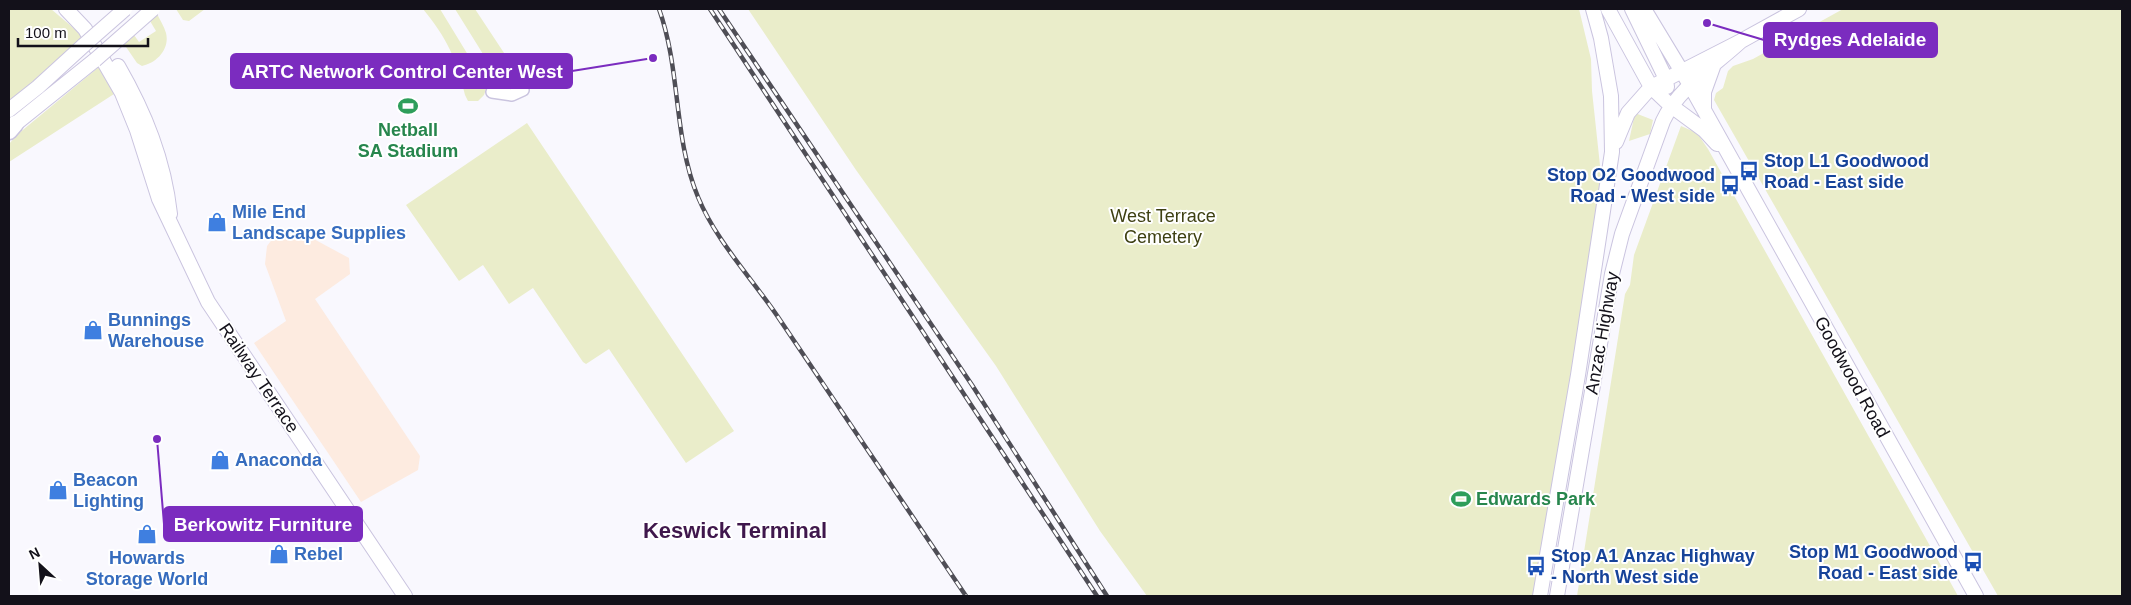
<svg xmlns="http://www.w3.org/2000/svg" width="2131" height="605" viewBox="0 0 2131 605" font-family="Helvetica,sans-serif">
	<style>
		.industrial { fill: #fdebe0 }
		.green { fill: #eaedca }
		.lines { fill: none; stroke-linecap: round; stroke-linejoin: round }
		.minor-casing { stroke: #cac4df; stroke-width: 14 }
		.major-casing { stroke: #cac4df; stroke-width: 16 }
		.highway-casing { stroke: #cac4df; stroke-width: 19 }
		.minor { stroke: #fff; stroke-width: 11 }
		.major { stroke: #fff; stroke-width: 14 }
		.highway { stroke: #fff; stroke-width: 16 }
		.rail-casing { stroke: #4f4e56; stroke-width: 4.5 }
		.rail { stroke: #fff; stroke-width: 2.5; stroke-dasharray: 8; stroke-linecap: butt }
		.major-bridge-casing { stroke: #cac4df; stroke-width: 16; stroke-linecap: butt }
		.major-bridge { stroke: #fff; stroke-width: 14 }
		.labels { text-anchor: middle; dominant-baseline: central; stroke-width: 4; stroke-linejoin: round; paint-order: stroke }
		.leisure-label { font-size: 18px; font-weight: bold; fill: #27864d; stroke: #fff }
		.transit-label { font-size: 18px; font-weight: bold; fill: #164399; stroke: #fff; text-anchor: start }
		.shop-label { font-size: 18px; font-weight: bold; fill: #366cbe; stroke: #fff; text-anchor: start }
		.park-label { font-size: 18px; fill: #3e4012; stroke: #fff }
		.street-label { font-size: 18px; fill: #13111a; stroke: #fff }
		.district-label { font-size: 22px; font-weight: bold; fill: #40184c; stroke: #fff }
		.leader { fill: none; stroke: #7b2cbf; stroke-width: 2 }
		.callout-dot { fill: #7b2cbf; stroke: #fff; stroke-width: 2 }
		.callout { fill: #7b2cbf; stroke: #7b2cbf; stroke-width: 2 }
		.callout-label { font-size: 19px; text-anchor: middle; font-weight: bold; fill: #fff }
	</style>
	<rect width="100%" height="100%" fill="#f9f8fe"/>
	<path class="industrial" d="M288 229 297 230 349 258 350 274 315 299 420 456 418 470 361 502 254 343 286 321 265 264 267 246 277 233Z"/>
	<path class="green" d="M9 9H51L77 31 84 40 9 104Z
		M176 9H205L189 21 183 20Z
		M423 9H440L487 86 484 95 478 101H468L465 95C457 59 446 37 423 9Z
		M455 9H475L512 65 515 75 511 90 506 91Z
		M748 9H1579L1591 59 1592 91 1602 184 1535 596H1147L1100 531 996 366 856 170Z
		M1843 9H2122V596H1998L1714 100 1716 93 1723 88 1728 71 1733 66 1753 59Z
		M157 14C160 20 164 26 166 33 170 49 157 63 142 66L137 63 124 44 134 35 139 42 156 31 150 21Z
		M100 66 114 94 9 162V144L18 134Z
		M1635 113 1653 120 1650 134 1629 141Z
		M527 123 734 431 686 463 609 349 586 364 583 362 533 288 509 304 483 265 459 281 406 205Z
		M1681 126 1697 133 1708 149 1958 596H1577L1625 294 1630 285 1634 255Z"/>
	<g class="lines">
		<defs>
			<path id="minor" d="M492 92 512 95 523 90"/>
			<path id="major" d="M66 9 85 29 122 93 137 130 159 199 208 302 405 596
				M1608 9 1651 87 1670 105 1704 130 1717 144
				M1632 9 1666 79 1667 87
				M1644 9 1690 85 1976 596
				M118 66C145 113 164 160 170 214
				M1704 109V92L1713 67
				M9 110 38 87 84 45
				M9 129 95 60
				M1616 142 1628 113 1651 87 1741 41 1799 9
				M1540 596 1578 375 1612 152 1611 96 1601 38 1593 9
				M1557 596 1612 274 1622 234 1663 121C1678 88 1714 66 1741 41"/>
			<path id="highway" d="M9 131 15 124"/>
		</defs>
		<use href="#minor" class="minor-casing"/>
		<use href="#major" class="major-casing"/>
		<use href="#highway" class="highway-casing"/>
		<use href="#minor" class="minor"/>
		<use href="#major" class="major"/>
		<use href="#highway" class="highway"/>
		<defs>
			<path id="rail" d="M659 9C681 70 673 137 698 197 716 241 751 277 778 317 841 410 903 503 966 596
				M710 9 1097 596
				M719 9 972 385 1107 596"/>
		</defs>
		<use href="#rail" class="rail-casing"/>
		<use href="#rail" class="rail"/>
		<defs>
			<path id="major-bridge" d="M84 45 125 9
				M95 60 153 9"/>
		</defs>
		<use href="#major-bridge" class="major-bridge-casing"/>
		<use href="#major-bridge" class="major-bridge"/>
	</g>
	<defs>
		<symbol id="stadium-bare" viewBox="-9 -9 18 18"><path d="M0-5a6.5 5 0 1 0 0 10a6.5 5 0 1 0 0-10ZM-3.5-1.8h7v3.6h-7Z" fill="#2e9e5b" stroke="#fff" stroke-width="2.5" paint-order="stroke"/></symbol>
		<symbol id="bus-bare" viewBox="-9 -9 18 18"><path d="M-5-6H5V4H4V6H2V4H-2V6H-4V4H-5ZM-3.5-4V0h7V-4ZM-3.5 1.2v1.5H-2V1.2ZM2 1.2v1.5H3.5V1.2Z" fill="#1a4fb4" stroke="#fff" stroke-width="2.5" paint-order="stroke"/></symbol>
		<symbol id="shop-bare" viewBox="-9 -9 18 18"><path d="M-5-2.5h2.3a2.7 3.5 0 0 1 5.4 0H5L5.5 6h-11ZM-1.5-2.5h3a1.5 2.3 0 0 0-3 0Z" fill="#3f7fe0" stroke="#fff" stroke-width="2.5" paint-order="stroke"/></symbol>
	</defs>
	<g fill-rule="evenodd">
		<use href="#stadium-bare" x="394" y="92" width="28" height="28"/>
		<use href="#bus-bare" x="1735" y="157" width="28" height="28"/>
		<use href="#bus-bare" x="1716" y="171" width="28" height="28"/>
		<use href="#shop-bare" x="203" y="208" width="28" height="28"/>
		<use href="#shop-bare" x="79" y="316" width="28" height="28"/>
		<use href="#shop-bare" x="206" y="446" width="28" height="28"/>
		<use href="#shop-bare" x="44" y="476" width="28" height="28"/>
		<use href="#stadium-bare" x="1447" y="485" width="28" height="28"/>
		<use href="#shop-bare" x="133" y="520" width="28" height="28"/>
		<use href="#shop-bare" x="265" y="540" width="28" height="28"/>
		<use href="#bus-bare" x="1959" y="548" width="28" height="28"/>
		<use href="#bus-bare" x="1522" y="552" width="28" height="28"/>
	</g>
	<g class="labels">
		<g class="leisure-label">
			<text x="408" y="130">Netball<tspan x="408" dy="21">SA Stadium</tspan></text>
			<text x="1476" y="499" text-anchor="start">Edwards Park</text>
		</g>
		<g class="transit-label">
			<text x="1764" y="161">Stop L1 Goodwood<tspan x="1764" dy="21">Road - East side</tspan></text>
			<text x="1715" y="175" text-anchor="end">Stop O2 Goodwood<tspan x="1715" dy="21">Road - West side</tspan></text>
			<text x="1958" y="552" text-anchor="end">Stop M1 Goodwood<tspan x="1958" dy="21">Road - East side</tspan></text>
			<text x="1551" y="556">Stop A1 Anzac Highway<tspan x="1551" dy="21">- North West side</tspan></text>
		</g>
		<g class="shop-label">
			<text x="232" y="212">Mile End<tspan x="232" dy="21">Landscape Supplies</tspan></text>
			<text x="108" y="320">Bunnings<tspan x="108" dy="21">Warehouse</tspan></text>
			<text x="235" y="460">Anaconda</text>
			<text x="73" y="480">Beacon<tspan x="73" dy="21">Lighting</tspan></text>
			<text x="294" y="554">Rebel</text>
			<text x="147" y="558" text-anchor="middle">Howards<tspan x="147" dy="21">Storage World</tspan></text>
		</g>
		<g class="park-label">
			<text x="1163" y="216">West Terrace<tspan x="1163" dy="21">Cemetery</tspan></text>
		</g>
		<g class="street-label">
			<text transform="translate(1602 333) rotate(-80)">Anzac Highway</text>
			<text transform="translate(1852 377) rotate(61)">Goodwood Road</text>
			<text transform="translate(259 378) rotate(56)">Railway Terrace</text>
		</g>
		<g class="district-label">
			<text x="735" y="530">Keswick Terminal</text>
		</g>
	</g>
	<path class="leader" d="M1707 23L1764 40M653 58L572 71M157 439L164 524"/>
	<g class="callout-dot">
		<circle cx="1707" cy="23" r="5"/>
		<circle cx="653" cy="58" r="5"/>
		<circle cx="157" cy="439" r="5"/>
	</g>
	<g class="callout">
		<rect x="1764" y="23" width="173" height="34" rx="5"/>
		<rect x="231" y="54" width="341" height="34" rx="5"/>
		<rect x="164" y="507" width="198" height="34" rx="5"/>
	</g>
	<g class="callout-label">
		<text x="1850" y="46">Rydges Adelaide</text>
		<text x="402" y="78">ARTC Network Control Center West</text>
		<text x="263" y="531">Berkowitz Furniture</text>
	</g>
	<rect width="2131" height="605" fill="none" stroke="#13111a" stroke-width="20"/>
	<g transform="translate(40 565) rotate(334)" stroke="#ffffff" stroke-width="4" paint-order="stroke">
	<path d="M0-4L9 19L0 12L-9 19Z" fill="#13111a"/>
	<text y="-8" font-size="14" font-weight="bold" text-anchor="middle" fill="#13111a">N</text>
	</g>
	<path d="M18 38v8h130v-8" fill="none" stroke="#13111a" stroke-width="2.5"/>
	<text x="25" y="38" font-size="15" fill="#13111a" stroke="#ffffff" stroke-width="4" paint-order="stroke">100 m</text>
</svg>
